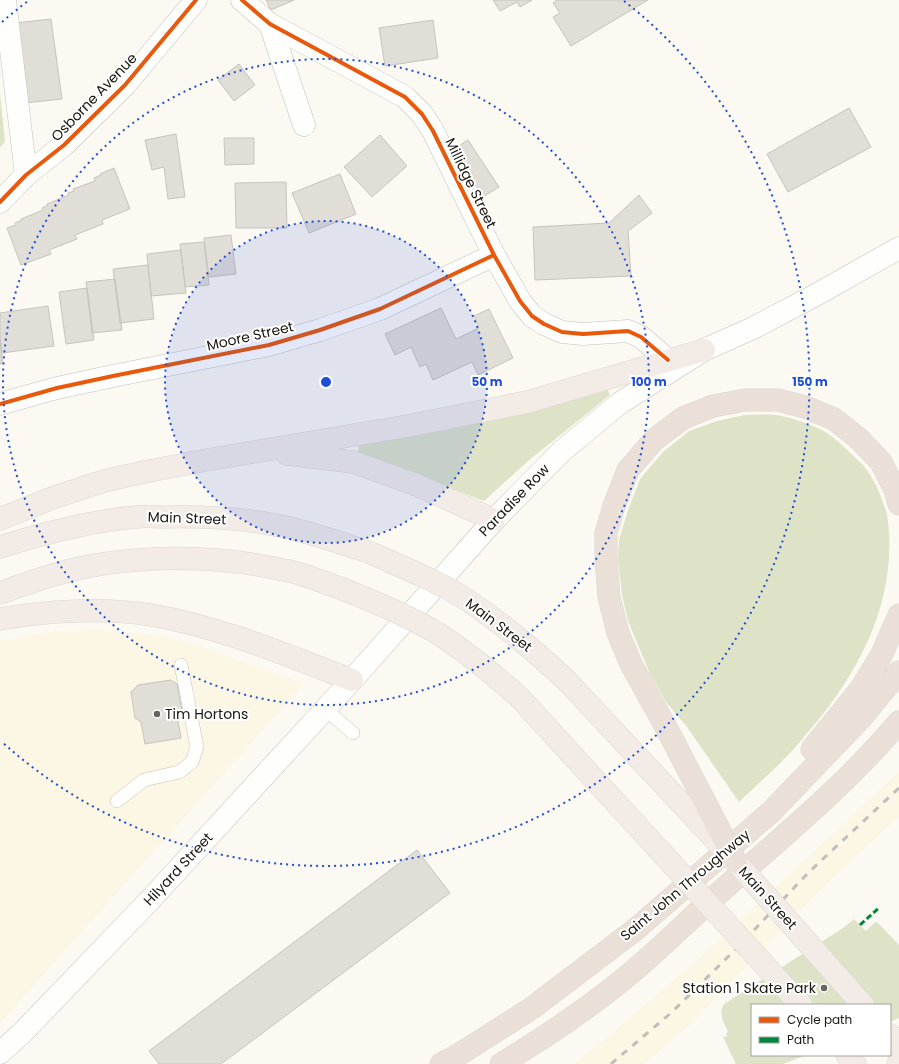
<svg xmlns="http://www.w3.org/2000/svg" width="899" height="1064" viewBox="0 0 899 1064" font-family="Poppins,sans-serif">
	<style>
		.built { fill: #fcf6e4 }
		.green { fill: #dee3c7 }
		.building { fill: #e1ded8; stroke: #c6c4bd }
		.lines { fill: none; stroke-linecap: round; stroke-linejoin: round }
		.lane-casing { stroke: #c3c1ba; stroke-width: 14 }
		.street-casing { stroke: #c3c1ba; stroke-width: 23 }
		.secondary-casing { stroke: #c3c1ba; stroke-width: 23 }
		.primary-casing { stroke: #d9d7d4; stroke-width: 23 }
		.highway-casing { stroke: #d9d7d4; stroke-width: 23 }
		.lane { stroke: #fefefd; stroke-width: 13 }
		.street { stroke: #fefefd; stroke-width: 22 }
		.secondary { stroke: #fefefd; stroke-width: 22 }
		.primary { stroke: #f2ebe6; stroke-width: 22 }
		.highway { stroke: #ebe0d7; stroke-width: 22 }
		.rail { stroke: #bfbebc; stroke-width: 3; stroke-dasharray: 7 7; stroke-linecap: butt }
		.primary-bridge-casing { stroke: #d9d7d4; stroke-width: 23; stroke-linecap: butt }
		.highway-bridge-casing { stroke: #d9d7d4; stroke-width: 23; stroke-linecap: butt }
		.primary-bridge { stroke: #f2ebe6; stroke-width: 22 }
		.highway-bridge { stroke: #ebe0d7; stroke-width: 22 }
		.quiet { stroke: #00873e; stroke-width: 3; stroke-dasharray: 6 3; stroke-linecap: butt }
		.cycleway-casing { stroke: #fff; stroke-width: 6 }
		.cycleway { stroke: #e8590c; stroke-width: 4 }
		.ring { fill: none; stroke: #1d4ed8; stroke-width: 2; stroke-dasharray: 2 4 }
		.poi-dot { fill: #69665f; stroke: #fff; stroke-width: 1.5 }
		.labels { text-anchor: middle; dominant-baseline: central; stroke-width: 4; stroke-linejoin: round; paint-order: stroke }
		.street-label { font-size: 14px; fill: #1a1710; stroke: #fff }
		.poi-label { font-size: 14px; fill: #1a1710; stroke: #fff; text-anchor: start }
		.centre { fill: #1d4ed8; stroke: #fff; stroke-width: 2 }
		.ring-label { font-size: 12px; text-anchor: middle; font-weight: bold; fill: #1d4ed8; stroke: #fff; stroke-width: 4; stroke-linejoin: round; paint-order: stroke }
	</style>
	<rect width="100%" height="100%" fill="#fbf9f2"/>
	<path class="built" d="M102 630 167 637 203 647 304 684 0 1023V641L54 631Z
		M899 772V816L818 892 692 1023 644 1064H574L610 1035 703 955Z"/>
	<path class="green" d="M0 93 5 142 0 147Z
		M607 389 610 395 528 461 484 501 445 486 358 456 359 444Z
		M745 415C755 415 766 414 776 415 790 417 814 425 827 433 839 441 850 453 861 463 874 477 881 495 887 514 899 593 864 665 815 724 805 735 796 748 785 758 771 773 754 787 739 802L687 727 666 702 650 674 628 621 622 595 618 560 619 540 628 510 640 479 663 452 689 431 717 421Z
		M854 919 866 931 875 922 878 923 899 945V1018L890 1022V1005H752V1055H806L783 1064H736L723 1037 727 1036 726 1033 728 1032C724 1022 718 1014 724 1004L843 928Z"/>
	<path class="building" d="M266 0H294L271 10Z
		M493 0H532L520 7 517 2 500 11Z
		M557 0H648L571 46 553 17 560 13 553 3Z
		M51 19 62 99 25 103 15 23Z
		M433 20 438 58 385 66 379 28Z
		M239 64 255 85 234 101 218 80Z
		M849 108 871 147 788 192 767 154Z
		M176 134 185 197 168 199 164 167 152 170 145 140Z
		M380 135 407 166 372 197 344 167Z
		M224 138H254V164L225 165Z
		M468 140 499 187 483 197 452 150Z
		M114 168 130 209 102 220 103 224 75 235 77 239 49 250 51 254 21 265 7 228 16 225 15 223 22 220 21 219 43 210 42 208 48 205 47 204 69 195 68 193 74 191 73 189 95 181 94 178 101 175 100 174Z
		M340 174 356 214 309 233 292 193Z
		M286 182 287 228H236L235 183Z
		M639 195 652 213 628 231 631 276 535 280 533 227 609 223Z
		M231 235 236 274 209 277 204 238Z
		M204 242 209 285 185 287 180 244Z
		M181 250 186 293 151 296 147 254Z
		M148 265 154 319 120 323 113 269Z
		M115 279 122 330 92 333 86 282Z
		M87 288 94 340 66 344 59 292Z
		M48 306 54 346 2 353 0 339V313Z
		M441 308 456 339 479 328 474 316 489 309 513 358 478 375 472 362 433 380 426 364 420 367 411 347 395 355 385 334Z
		M0 339 3 363 0 364Z
		M171 680 177 684 182 711 177 716 181 738 145 744 141 722 135 718 131 692 138 685Z
		M417 850 450 893 221 1064H159L149 1051Z"/>
	<g class="lines">
		<defs>
			<path id="lane" d="M325 709 353 733
				M117 801 144 780 179 772 192 762 197 747 181 665"/>
			<path id="street" d="M5 0 26 175
				M242 0 270 24 405 97 422 114 433 131 494 255 520 301 532 316 544 324 562 332 583 334 628 331 641 337 668 360
				M270 24 304 125
				M0 202 26 175 64 145 125 85 196 0
				M0 404 57 388 113 376 269 345 320 330 380 309 494 255"/>
			<path id="secondary" d="M0 1053 22 1033 149 901 352 680 494 520 562 451 620 403 704 350 753 328 814 296 899 248"/>
			<path id="primary" d="M287 454 353 462 417 485 494 520
				M0 519 55 497 104 481 144 472 201 461 413 425 527 402 704 350
				M0 547C44 533 90 521 136 517 145 516 154 517 163 517 202 516 243 518 281 526 312 533 342 543 371 553
				M0 593C33 581 67 569 102 564 163 555 228 557 289 571 306 575 323 582 340 588
				M0 619C45 611 106 607 151 615 221 627 286 655 352 680
				M890 1035 899 1045
				M847 1055 855 1064
				M898 1064H899"/>
			<path id="highway" d="M606 561V533L614 506 628 470 654 440 683 418 713 406 745 400H778L805 407 834 419 858 438 881 462 895 490 899 504
				M812 749 860 690 881 656 899 615
				M441 1064 463 1052 532 1008 636 929 703 871 771 812 862 717 899 672
				M501 1064C542 1039 583 1012 620 982 655 954 686 922 719 893 781 838 846 785 899 722"/>
		</defs>
		<use href="#lane" class="lane-casing"/>
		<use href="#street" class="street-casing"/>
		<use href="#secondary" class="secondary-casing"/>
		<use href="#primary" class="primary-casing"/>
		<use href="#highway" class="highway-casing"/>
		<use href="#lane" class="lane"/>
		<use href="#street" class="street"/>
		<use href="#secondary" class="secondary"/>
		<use href="#primary" class="primary"/>
		<use href="#highway" class="highway"/>
		<path class="rail" d="M611 1064 672 1012 738 947 809 872 899 788"/>
		<defs>
			<path id="primary-bridge" d="M371 553C404 568 438 581 467 600 503 624 536 652 567 681L736 862 863 1005
				M340 588C373 601 407 615 437 633 467 652 493 674 519 697L801 1005"/>
			<path id="highway-bridge" d="M606 561 609 597 618 633 631 664 668 731 736 862"/>
		</defs>
		<use href="#primary-bridge" class="primary-bridge-casing"/>
		<use href="#highway-bridge" class="highway-bridge-casing"/>
		<use href="#primary-bridge" class="primary-bridge"/>
		<use href="#highway-bridge" class="highway-bridge"/>
		<path class="quiet" d="M860 925 880 907"/>
		<defs>
			<path id="cycleway" d="M242 0 270 24 405 97 422 114 433 131 494 255 520 301 532 316 544 324 562 332 583 334 628 331 641 337 668 360
				M0 202 26 175 64 145 125 85 196 0
				M0 404 57 388 113 376 269 345 320 330 380 309 494 255"/>
		</defs>
		<use href="#cycleway" class="cycleway-casing"/>
		<use href="#cycleway" class="cycleway"/>
	</g>
	<circle cx="326" cy="382" r="161" fill="#1d4ed8" fill-opacity=".12"/>
	<g class="ring">
		<circle cx="326" cy="382" r="161"/>
		<circle cx="326" cy="382" r="323"/>
		<path d="M2 22A484 484 0 0 1 28 1M624 1A484 484 0 1 1 2 742"/>
	</g>
	<g class="poi-dot">
		<circle cx="157" cy="714" r="4"/>
		<circle cx="824" cy="988" r="4"/>
	</g>
	<g class="labels">
		<g class="street-label">
			<text transform="translate(94 97) rotate(-46)">Osborne Avenue</text>
			<text transform="translate(471 183) rotate(64)">Millidge Street</text>
			<text transform="translate(250 336) rotate(-13)">Moore Street</text>
			<text transform="translate(514 500) rotate(-46)">Paradise Row</text>
			<text transform="translate(187 518) rotate(2)">Main Street</text>
			<text transform="translate(499 625) rotate(37)">Main Street</text>
			<text transform="translate(178 869) rotate(-47)">Hilyard Street</text>
			<text transform="translate(685 885) rotate(-40)">Saint John Throughway</text>
			<text transform="translate(768 898) rotate(48)">Main Street</text>
		</g>
		<g class="poi-label">
			<text x="165" y="714">Tim Hortons</text>
			<text x="816" y="988" text-anchor="end">Station 1 Skate Park</text>
		</g>
	</g>
	<circle cx="326" cy="382" r="6" class="centre"/>
	<g class="ring-label">
		<text x="487" y="386">50 m</text>
		<text x="649" y="386">100 m</text>
		<text x="810" y="386">150 m</text>
	</g>
	<rect x="751" y="1004" width="140" height="52" fill="#ffffff" stroke="#a3a29f"/>
	<rect x="759" y="1017" width="20" height="6" fill="#e8590c" stroke="#a3a29f"/>
	<text x="787" y="1024" font-size="12" fill="#1a1710">Cycle path</text>
	<rect x="759" y="1037" width="20" height="6" fill="#00873e" stroke="#a3a29f"/>
	<text x="787" y="1044" font-size="12" fill="#1a1710">Path</text>
</svg>
